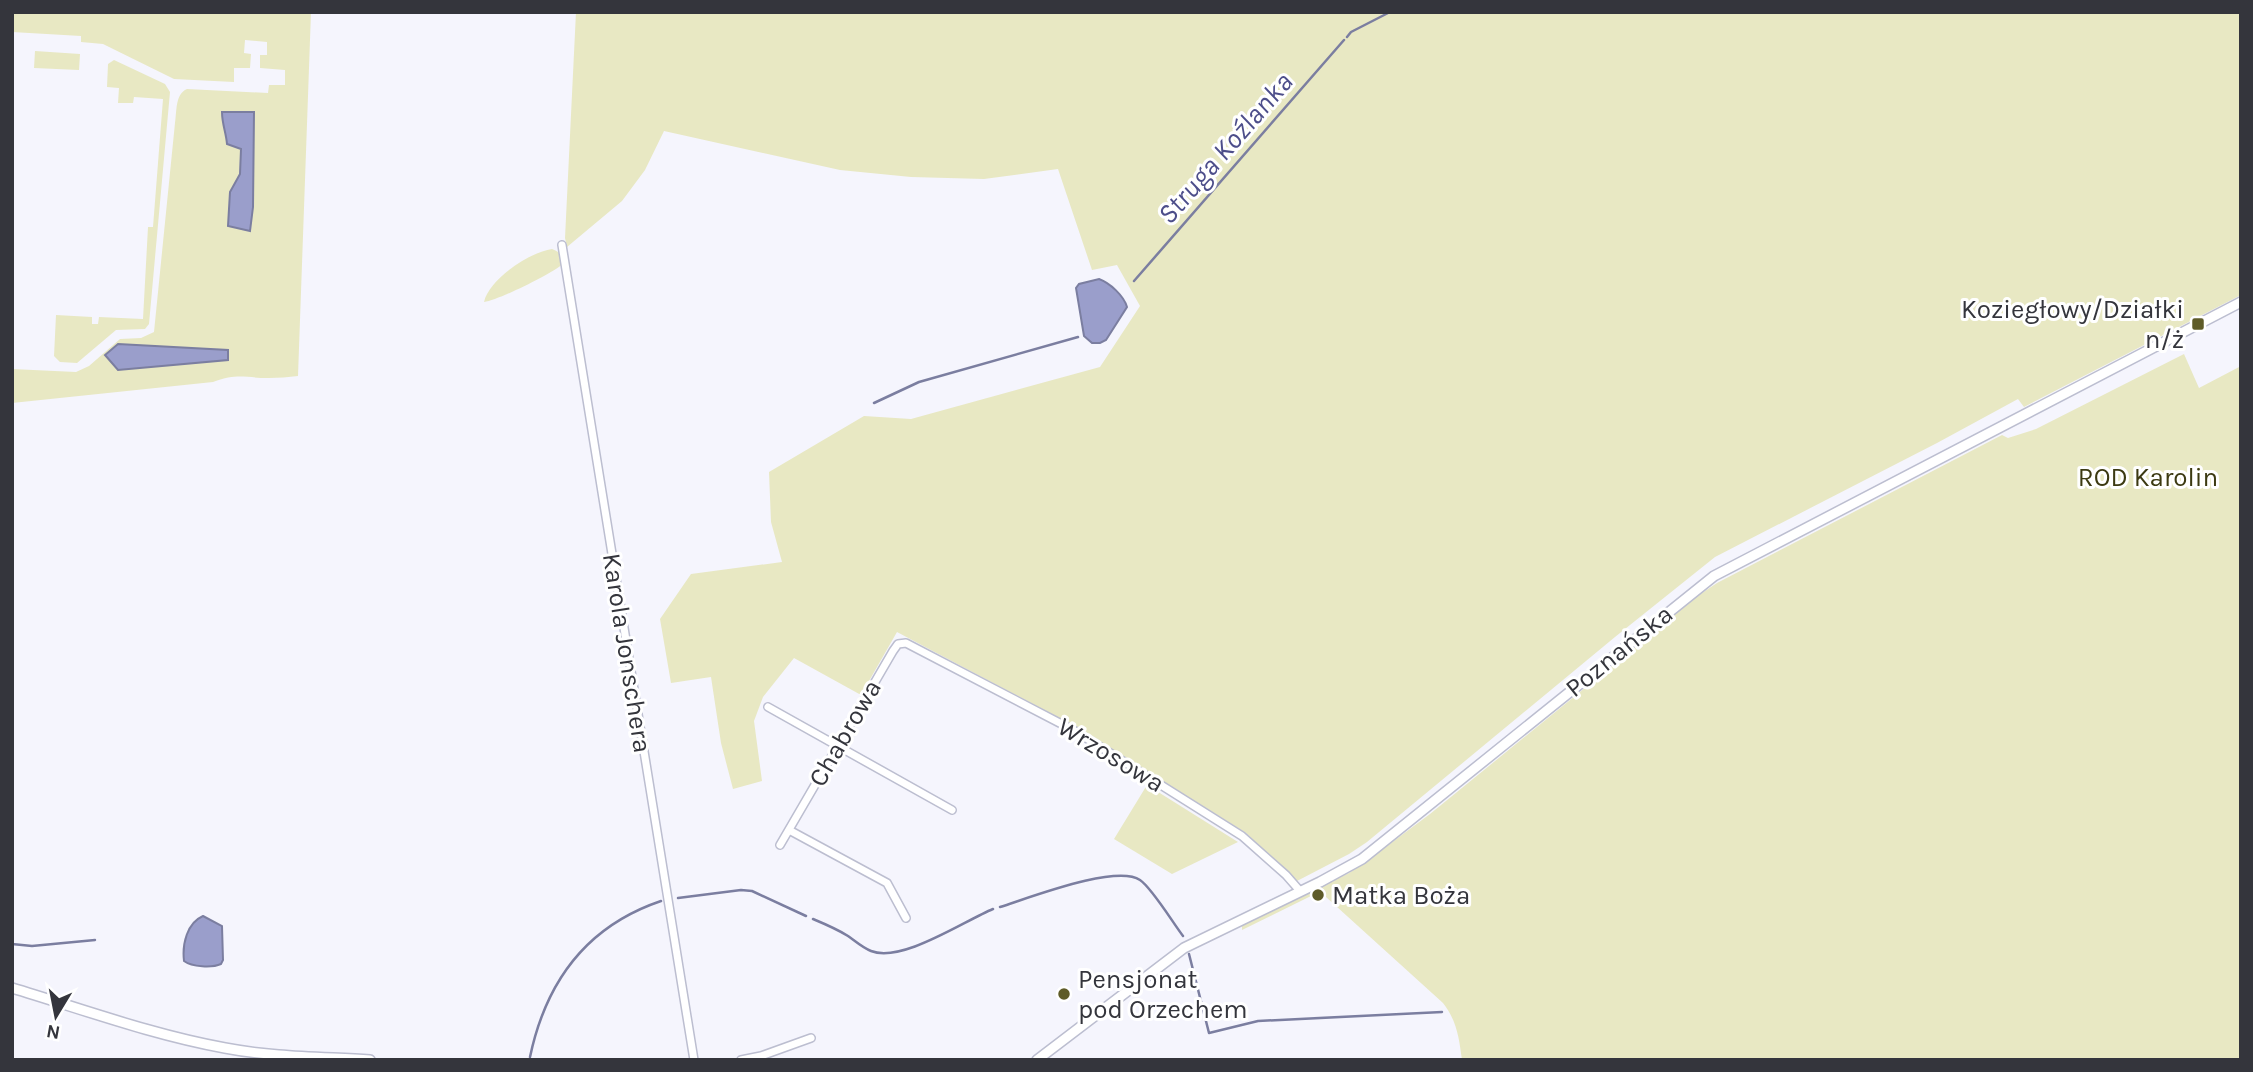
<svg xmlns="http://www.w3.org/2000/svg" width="2253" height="1072" viewBox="0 0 2253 1072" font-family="Karla,sans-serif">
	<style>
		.green { fill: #e8e8c3 }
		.water { fill: #9a9ecb; stroke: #7b7ea0; stroke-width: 2 }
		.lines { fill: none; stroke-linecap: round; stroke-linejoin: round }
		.stream { stroke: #7b7ea0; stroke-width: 2.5 }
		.minor-casing { stroke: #bcbed0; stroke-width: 10 }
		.tertiary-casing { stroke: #bcbed0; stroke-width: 12 }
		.minor { stroke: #fff; stroke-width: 7 }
		.tertiary { stroke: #fff; stroke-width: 9 }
		.poi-dot { fill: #5e5b28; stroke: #fff; stroke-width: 2.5 }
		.labels { text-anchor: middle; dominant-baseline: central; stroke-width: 6; stroke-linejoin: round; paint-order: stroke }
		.poi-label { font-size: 26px; fill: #34353c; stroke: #fff; text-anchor: start }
		.park-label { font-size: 26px; fill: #3c3a12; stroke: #fff }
		.street-label { font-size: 26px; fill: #34353c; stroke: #fff }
		.water-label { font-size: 28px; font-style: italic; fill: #4d4e8a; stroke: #fff }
	</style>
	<rect width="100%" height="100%" fill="#f5f5fd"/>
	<path class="green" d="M12 12H311L298 376C288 377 279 378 269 378 245 378 238 373 213 382L12 403V369L76 372 89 366 120 339 141 338 154 332 175 123C177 111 175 94 187 89L268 93 269 85H285V70L260 68V55H267V42L245 40 244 53 251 54 250 68H234V82L174 79 103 44 81 42V36L12 32Z
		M576 12H2241V295L2024 407 2018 399 1937 443 1715 557 1615 637 1367 842 1349 854 1297 881 1246 833 1151 774 1078 728 897 632 861 695 794 658 763 697 754 721 762 781 733 789 721 743 711 677 671 683 660 619 691 574 782 562 771 522 769 472 864 416 911 419 1100 367 1140 306 1117 265 1092 270 1058 169 984 179 911 177 840 170 664 131 645 170 622 201 567 247 565 238Z
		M35 51 80 54 79 70 34 68Z
		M114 60 165 84 170 92 149 324 145 329 116 330 77 363 60 362 54 356 56 315 92 317V324H98L99 317 143 319 148 227H153L163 99 134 97 133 103H118L119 88 107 87 108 64Z
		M552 249C560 252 563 255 563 264 551 274 499 300 484 302 489 279 530 252 552 249Z
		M2184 354 2199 388 2241 366V1060H1462C1459 1038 1457 1021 1443 1003L1326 897 1318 900 1311 896 1242 930V924L1349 873 1383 849 1430 814 1699 595 1717 583 2002 435 2008 438 2036 429Z
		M1147 785 1238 842 1172 874 1114 839Z"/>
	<path class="water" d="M222 112H254L253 207 250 231 228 226 230 192 240 174 241 149 227 144C226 132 222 124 222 112Z
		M1099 279C1110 283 1124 296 1127 307L1106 340 1100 343H1092L1084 336 1076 288 1079 284Z
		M118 344 228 350V360L118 370 105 355Z
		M203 916 222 926 223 960 221 964C212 968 192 967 184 961 182 944 187 923 203 916Z"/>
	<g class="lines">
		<path class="stream" d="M1347 37 1351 32 1390 12
			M1134 281 1344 40
			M874 403 919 382 1078 337
			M678 898 741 890 752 891 806 916
			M1000 907C1029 898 1116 864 1140 880 1152 888 1173 923 1183 936
			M813 919C825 924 837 929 848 936 855 941 863 948 871 951 902 963 962 922 993 909
			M12 944 32 946 95 940
			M1189 954 1209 1033 1258 1021 1442 1012
			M530 1057C546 981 587 926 661 901"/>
		<defs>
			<path id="minor" d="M562 245 694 1060
				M768 707 952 810
				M789 830 887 883 906 918
				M780 845 893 651 898 644 906 643 1075 731 1242 836 1286 875 1300 891
				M741 1060 761 1056 811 1038"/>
			<path id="tertiary" d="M12 988C82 1009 153 1035 225 1048 272 1057 322 1057 370 1060
				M1037 1060 1184 948 1320 882 1362 859 1714 576 2241 302"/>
		</defs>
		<use href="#minor" class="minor-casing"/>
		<use href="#tertiary" class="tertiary-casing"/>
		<use href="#minor" class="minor"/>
		<use href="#tertiary" class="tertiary"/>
	</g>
	<g class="poi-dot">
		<rect x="2191" y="317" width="14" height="14" rx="3.5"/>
		<circle cx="1318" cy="895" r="7"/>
		<circle cx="1064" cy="994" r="7"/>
	</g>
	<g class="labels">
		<g class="poi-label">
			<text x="2184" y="309" text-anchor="end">Koziegłowy/Działki<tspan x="2184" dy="30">n/ż</tspan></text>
			<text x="1332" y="895">Matka Boża</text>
			<text x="1078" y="979">Pensjonat<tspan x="1078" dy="30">pod Orzechem</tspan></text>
		</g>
		<g class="park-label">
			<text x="2148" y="477">ROD Karolin</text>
		</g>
		<g class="street-label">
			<text transform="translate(1619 651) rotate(-39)">Poznańska</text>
			<text transform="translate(627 653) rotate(81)">Karola Jonschera</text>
			<text transform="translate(845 733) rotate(-60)">Chabrowa</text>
			<text transform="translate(1111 755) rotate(31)">Wrzosowa</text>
		</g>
		<g class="water-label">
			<text transform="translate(1225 148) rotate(-49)">Struga Koźlanka</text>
		</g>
	</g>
	<rect width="2253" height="1072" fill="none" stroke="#34353c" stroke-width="28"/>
	<g transform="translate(56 1016) rotate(190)" stroke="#ffffff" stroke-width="5" paint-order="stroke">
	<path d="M0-5L12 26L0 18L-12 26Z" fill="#34353c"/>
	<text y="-10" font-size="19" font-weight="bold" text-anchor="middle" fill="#34353c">N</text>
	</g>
</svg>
